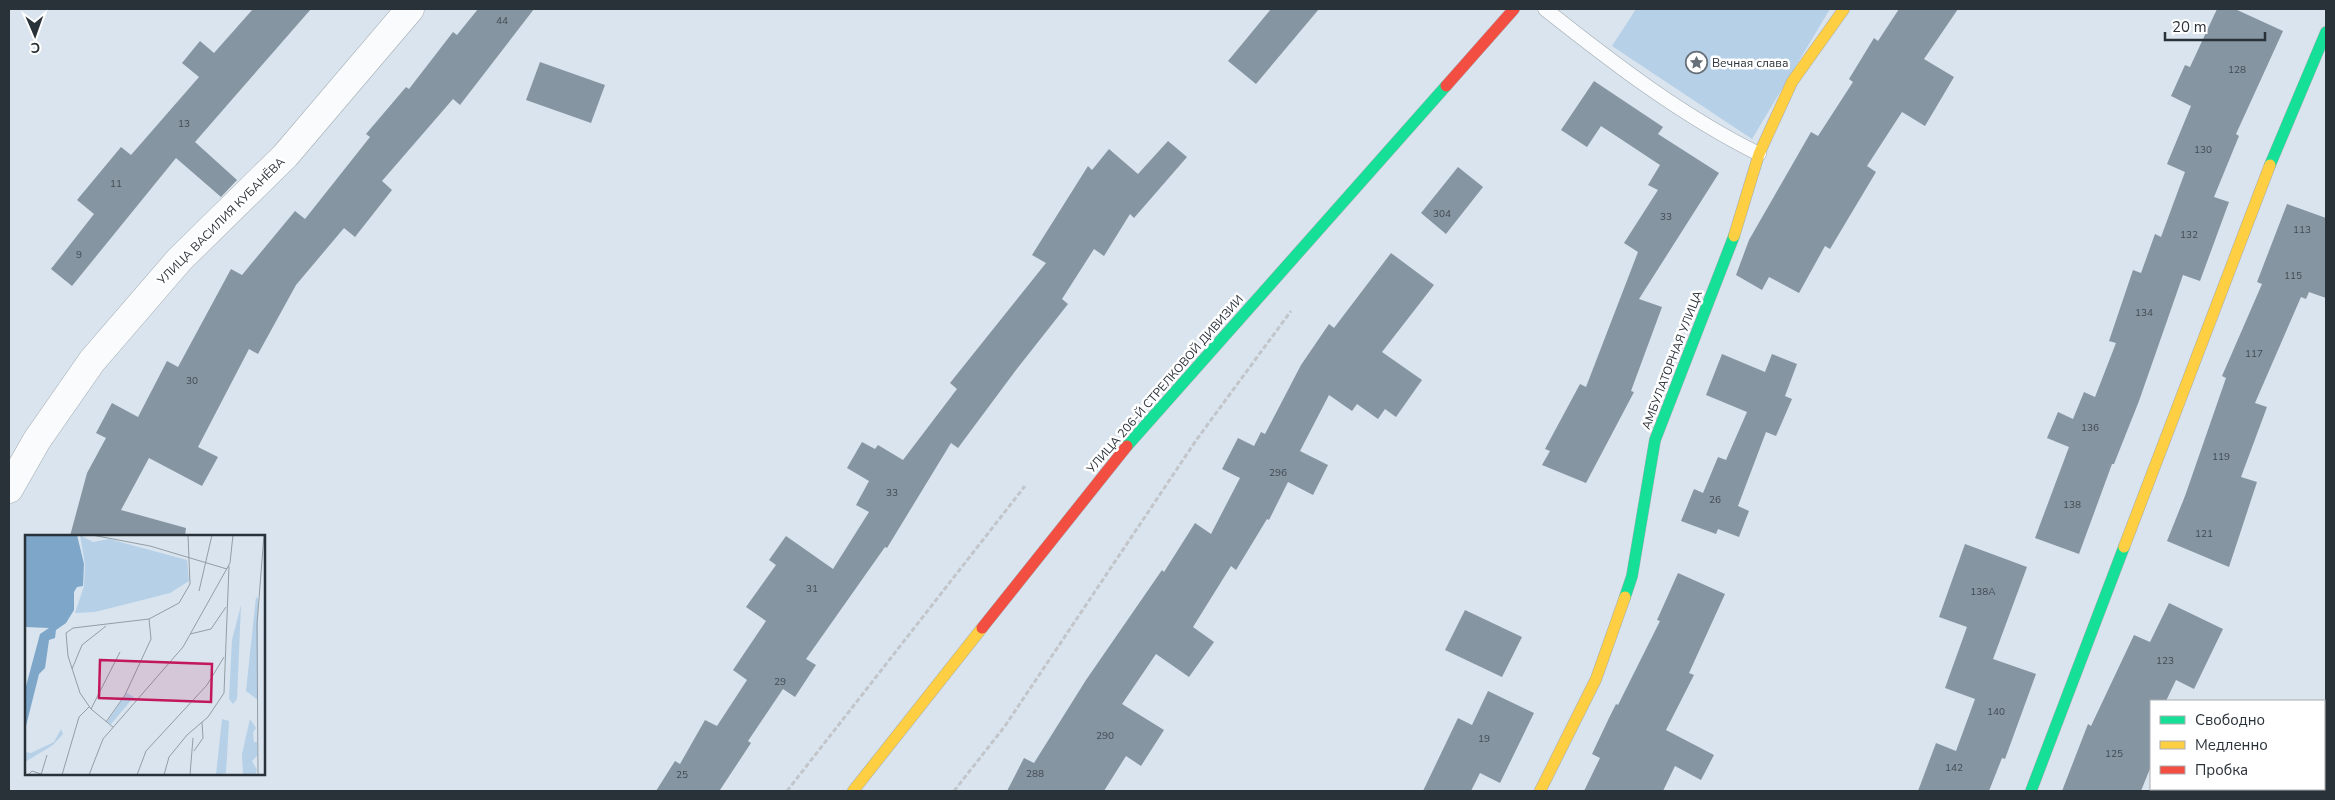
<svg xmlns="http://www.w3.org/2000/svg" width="2335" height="800" viewBox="0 0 2335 800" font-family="'Nunito Sans',sans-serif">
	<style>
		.green { fill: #b6d0e7 }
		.building { fill: #8695a2 }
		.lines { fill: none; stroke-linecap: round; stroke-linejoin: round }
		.lane-casing { stroke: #a3abb3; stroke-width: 15 }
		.street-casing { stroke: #a3abb3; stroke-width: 29 }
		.fast-casing { stroke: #a3abb3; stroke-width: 12 }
		.slow-casing { stroke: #a3abb3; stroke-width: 12 }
		.jam-casing { stroke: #a3abb3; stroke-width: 12 }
		.path { stroke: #c2c5c9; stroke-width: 3; stroke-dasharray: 5 2.5; stroke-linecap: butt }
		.lane { stroke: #f9fbfc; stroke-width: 14 }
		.street { stroke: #f9fbfc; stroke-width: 28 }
		.fast { stroke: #16e098; stroke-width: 11 }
		.slow { stroke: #ffcf43; stroke-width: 11 }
		.jam { stroke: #f24e42; stroke-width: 11 }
		.labels { text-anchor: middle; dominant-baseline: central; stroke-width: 5; stroke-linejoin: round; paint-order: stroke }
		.number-label { font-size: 10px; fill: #414b53 }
		.poi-label { font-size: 12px; fill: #2a3239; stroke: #fff; text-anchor: start }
		.street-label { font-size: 12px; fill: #2a3239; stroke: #fff }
		.inset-road { fill: none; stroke: #939da6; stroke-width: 1 }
		.view { fill: #c2185b; fill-opacity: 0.15; stroke: #c2185b; stroke-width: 2.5 }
		.inset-edge { fill: none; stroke: #2a3239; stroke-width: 2.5 }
	</style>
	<rect width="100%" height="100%" fill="#d9e4ee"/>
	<path class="green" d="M1636 9H1830L1752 139 1612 46Z"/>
	<path class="building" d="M253 9H311L195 142 237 180 221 197 176 158 72 286 51 269 94 214 77 200 121 147 131 155 199 77 182 63 200 41 214 53Z
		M478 9H534L460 105 453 99 382 181 392 190 355 237 344 228 296 285 258 354 249 349 198 447 218 457 202 486 149 458 121 510 186 528 185 536H70L87 473 106 438 96 433 112 403 138 417 167 361 178 367 231 269 242 275 295 211 305 219 370 137 366 134 406 87 409 89 453 32 457 35Z
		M1271 9H1319L1256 84 1228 61Z
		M1899 9H1958L1924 59 1954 77 1925 126 1902 112 1867 166 1876 172 1830 249 1825 246 1799 293 1769 277 1762 290 1736 275 1749 240 1811 132 1818 136 1853 82 1849 79 1874 38 1878 41Z
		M2217 9H2235L2283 31 2236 134 2239 136 2214 197 2229 202 2200 281 2183 275 2139 401 2114 464H2112L2079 554 2035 538 2069 447 2047 438 2058 412 2073 419 2084 392 2095 397 2116 343 2109 341 2133 270 2141 273 2155 234 2161 237 2185 172 2167 164 2191 106 2171 96 2185 65 2190 67Z
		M540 62 605 85 591 123 526 100Z
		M1594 81 1663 127 1658 134 1719 173 1639 299 1662 307 1631 391 1634 392 1586 483 1542 465 1550 451 1545 449 1580 384 1586 387 1638 252 1624 243 1658 190 1648 185 1660 165 1601 126 1587 147 1561 130Z
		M1168 141 1187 157 1134 218 1130 214 1104 256 1094 249 1062 299 1068 304 1016 370 958 448 951 443 887 548 885 547 806 659 816 665 795 697 783 689 748 741 751 743 720 790 723 791H656L675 761 680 764 705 720 717 726 747 680 733 670 766 621 746 607 776 565 769 560 786 536 833 569 869 512 856 505 869 481 847 468 862 442 875 449 878 445 903 460 957 389 950 383 1046 263 1032 255 1088 166 1092 170 1109 149 1138 174Z
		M1458 167 1483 187 1446 234 1421 213Z
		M2287 204 2326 218V298L2309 292 2306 299 2301 297 2255 403 2267 407 2241 477 2257 482 2229 567 2167 541 2185 496 2226 378 2222 376 2262 284 2257 282Z
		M1391 253 1434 285 1382 352 1422 380 1396 417 1385 409 1378 419 1357 404 1352 411 1329 395 1300 451 1328 465 1313 495 1288 482 1269 520 1267 519 1236 570 1231 566 1193 627 1214 642 1189 677 1156 654 1122 704 1164 730 1141 766 1126 756 1104 791H1007L1024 758 1034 763 1086 680 1162 570 1164 572 1195 523 1211 534 1240 478 1222 469 1238 438 1254 446 1261 432 1265 434 1301 365 1329 324 1334 328Z
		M1722 354 1765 372 1772 354 1797 364 1785 396 1792 399 1776 436 1766 432 1738 506 1749 511 1739 537 1718 529 1716 534 1681 521 1694 489 1703 493 1718 457 1726 460 1747 412 1706 395Z
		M1965 544 2027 567 1993 659 2036 674 2005 759 2002 758 1989 791H1918L1936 743 1956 751 1975 699 1945 688 1967 627 1939 617Z
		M1678 573 1725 594 1689 673 1694 675 1666 730 1714 755 1701 780 1675 766 1663 791H1584L1600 758 1592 754 1609 718 1616 704 1618 705 1660 621 1657 620Z
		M2169 603 2223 629 2194 689 2176 680 2166 701H2151V766L2141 791H2062L2088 724 2091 726 2134 635 2150 642Z
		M1465 610 1522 637 1502 677 1445 650Z
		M1488 691 1534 713 1500 783 1480 773 1471 791H1423L1458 718 1472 725Z"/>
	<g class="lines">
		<defs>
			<path id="lane" d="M1545 9C1612 62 1682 116 1759 154"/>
			<path id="street" d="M9 489 37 440 92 361 179 260 285 156 410 9"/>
			<path id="fast" d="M2270 165 2326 32
				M1127 446 1446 86
				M1625 597 1632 576 1655 440 1734 236
				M2031 791 2124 547"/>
			<path id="slow" d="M1734 236 1759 154 1792 82 1844 9
				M2124 547 2270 165
				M853 791 982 628
				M1540 791 1596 679 1625 597"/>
			<path id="jam" d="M1446 86 1514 9
				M982 628 1127 446"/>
		</defs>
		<use href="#lane" class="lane-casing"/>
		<use href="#street" class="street-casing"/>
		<use href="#fast" class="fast-casing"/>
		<use href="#slow" class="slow-casing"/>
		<use href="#jam" class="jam-casing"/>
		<path class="path" d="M787 791 1025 486
			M954 791 1005 726 1197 439 1291 311"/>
		<use href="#lane" class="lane"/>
		<use href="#street" class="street"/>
		<use href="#fast" class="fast"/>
		<use href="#slow" class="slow"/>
		<use href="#jam" class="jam"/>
	</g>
	<defs>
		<symbol id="sight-ring" viewBox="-11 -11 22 22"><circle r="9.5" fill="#fff" stroke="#677078" stroke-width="1.5"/><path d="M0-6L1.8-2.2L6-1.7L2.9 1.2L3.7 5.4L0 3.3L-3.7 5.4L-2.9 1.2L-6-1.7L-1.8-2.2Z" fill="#677078"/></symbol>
	</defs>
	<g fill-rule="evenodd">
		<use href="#sight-ring" x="1684" y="50" width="25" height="25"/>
	</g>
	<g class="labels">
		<g class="number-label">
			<text x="502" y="21">44</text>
			<text x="2237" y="70">128</text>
			<text x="184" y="124">13</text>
			<text x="2203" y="150">130</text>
			<text x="116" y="184">11</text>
			<text x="1442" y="214">304</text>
			<text x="1666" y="217">33</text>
			<text x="2302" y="230">113</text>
			<text x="2189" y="235">132</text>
			<text x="79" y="255">9</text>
			<text x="2293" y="276">115</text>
			<text x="2144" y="313">134</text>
			<text x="2254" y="354">117</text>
			<text x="192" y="381">30</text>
			<text x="2090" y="428">136</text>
			<text x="2221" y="457">119</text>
			<text x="1278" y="473">296</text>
			<text x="892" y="493">33</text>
			<text x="1715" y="500">26</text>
			<text x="2072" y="505">138</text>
			<text x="2204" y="534">121</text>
			<text x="812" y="589">31</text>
			<text x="1983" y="592">138А</text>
			<text x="2165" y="661">123</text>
			<text x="780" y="682">29</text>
			<text x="1996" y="712">140</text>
			<text x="1105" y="736">290</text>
			<text x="1484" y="739">19</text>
			<text x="2114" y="754">125</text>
			<text x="1954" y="768">142</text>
			<text x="1035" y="774">288</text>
			<text x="682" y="775">25</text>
		</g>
		<g class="poi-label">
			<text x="1712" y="63">Вечная слава</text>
		</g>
		<g class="street-label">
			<text transform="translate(221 221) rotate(-45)">УЛИЦА ВАСИЛИЯ КУБАНЁВА</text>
			<text transform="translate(1672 360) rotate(-69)">АМБУЛАТОРНАЯ УЛИЦА</text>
			<text transform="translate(1165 384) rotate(-49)">УЛИЦА 206-Й СТРЕЛКОВОЙ ДИВИЗИИ</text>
		</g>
	</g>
	<g transform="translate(25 535)">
		<rect width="240" height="240" fill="#d9e4ee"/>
		<path d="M55 0 68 7 84 4 162 25 164 46 145 58 70 77 50 78 59 51 60 29ZM231 62 233 64V165L221 156ZM216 70 212 164 208 169 204 164 207 105ZM102 158 109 162 86 189 82 187ZM197 184 204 186 201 238 191 240ZM225 184 231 193 228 197 229 207H232V221L227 226 232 235 230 240H218L217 219ZM36 194 38 199 28 210 0 227V217L6 218 29 207Z" fill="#b6d0e7"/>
		<path d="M0 0H52L59 29 58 51 52 52 49 57V75L41 88 31 95 30 103 24 105 20 133 14 139 0 195V155L15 99 24 93 0 92Z" fill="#7da6c8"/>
		<path class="inset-road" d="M67 0 125 11 202 34M174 56 187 0M165 99 186 94 201 72M47 134 57 110 81 91M66 174 95 117M81 187 100 160 126 104 124 84M88 192 66 174 55 158 43 121 41 98 48 93 124 84 154 68 165 49 163 0M169 216 178 203 177 187M3 240 7 236 16 239M16 240 22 220M37 240 54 182 64 172M64 240 78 204 158 112 205 28 208 0M112 240 121 216 182 150 199 122M139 240 144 222 162 200 183 182 199 158 204 31M165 240 168 203M233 240 232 89 239 0"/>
		<path class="view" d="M75 125 187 129 186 167 74 163Z"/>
		<rect width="240" height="240" class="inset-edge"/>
	</g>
	<rect width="2335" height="800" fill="none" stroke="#2a3239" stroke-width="20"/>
	<rect x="2150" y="700" width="175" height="90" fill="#ffffff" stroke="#aaadb0"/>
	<rect x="2160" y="716" width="25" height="8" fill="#16e098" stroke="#aaadb0"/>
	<text x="2195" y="725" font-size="15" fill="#2a3239">Свободно</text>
	<rect x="2160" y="741" width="25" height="8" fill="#ffcf43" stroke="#aaadb0"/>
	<text x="2195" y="750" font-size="15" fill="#2a3239">Медленно</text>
	<rect x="2160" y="766" width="25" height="8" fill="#f24e42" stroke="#aaadb0"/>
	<text x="2195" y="775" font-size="15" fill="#2a3239">Пробка</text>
	<g transform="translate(35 35) rotate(178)" stroke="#ffffff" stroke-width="4" paint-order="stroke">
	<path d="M0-4L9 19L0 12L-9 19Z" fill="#2a3239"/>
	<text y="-8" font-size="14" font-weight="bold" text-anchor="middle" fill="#2a3239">С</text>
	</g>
	<path d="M2165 32v8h100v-8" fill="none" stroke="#2a3239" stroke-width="2.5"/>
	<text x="2172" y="32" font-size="15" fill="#2a3239" stroke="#ffffff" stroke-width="4" paint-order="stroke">20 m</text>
</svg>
